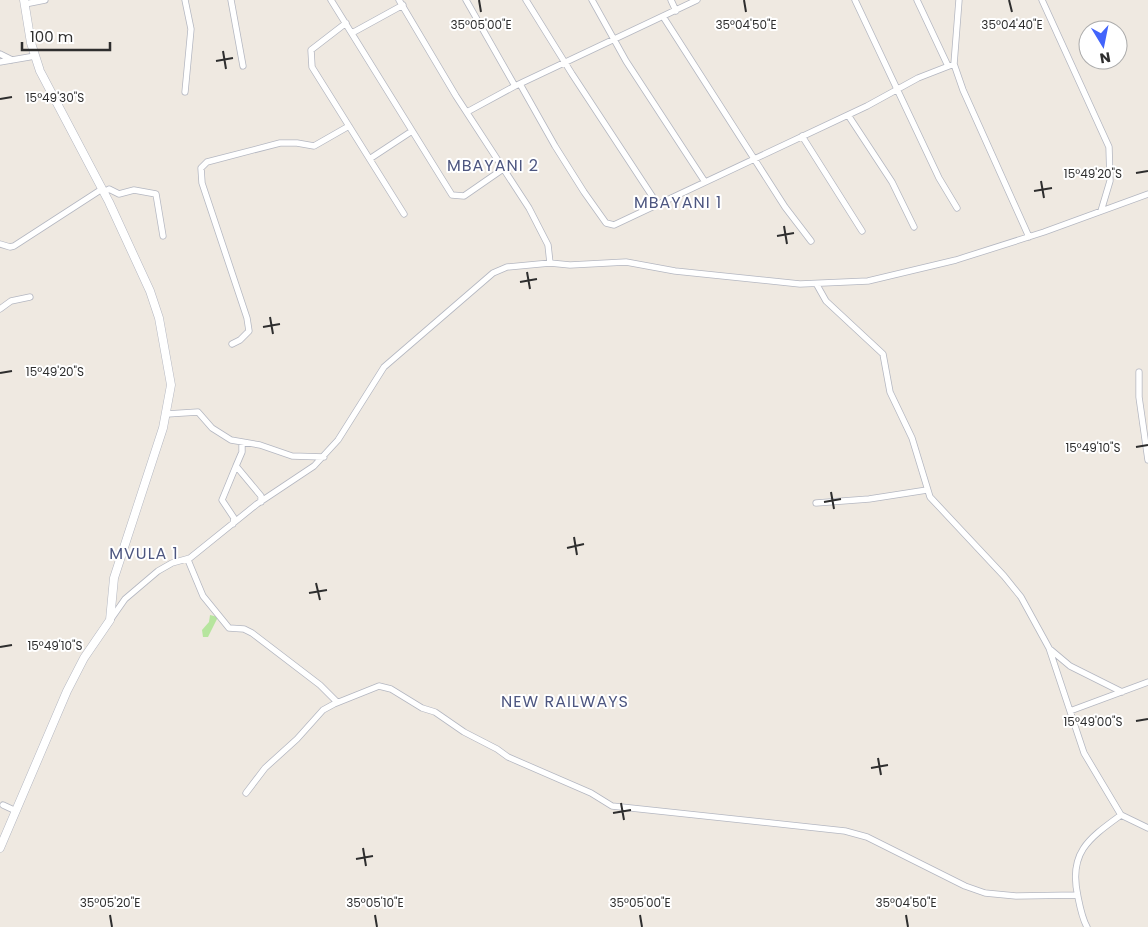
<svg xmlns="http://www.w3.org/2000/svg" width="1148" height="927" viewBox="0 0 1148 927" font-family="Poppins,sans-serif">
	<style>
		.green { fill: #b6e59e }
		.lines { fill: none; stroke-linecap: round; stroke-linejoin: round }
		.street-casing { stroke: #b4b7c1; stroke-width: 7 }
		.secondary-casing { stroke: #b4b7c1; stroke-width: 9 }
		.street { stroke: #fff; stroke-width: 5.5 }
		.secondary { stroke: #fff; stroke-width: 8 }
		.ticks { fill: none; stroke: #2e2e2e; stroke-width: 2 }
		.labels { text-anchor: middle; dominant-baseline: central; stroke-width: 4; stroke-linejoin: round; paint-order: stroke }
		.quarter-label { font-size: 16px; letter-spacing: 1px; fill: #4d5680; stroke: #fff }
		.ticks-label { font-size: 12px; text-anchor: middle; fill: #2e2e2e; stroke: #fff; stroke-width: 4; stroke-linejoin: round; paint-order: stroke }
	</style>
	<rect width="100%" height="100%" fill="#efe9e1"/>
	<path class="green" d="M210 615 218 617 208 637H203L202 630 209 622Z"/>
	<g class="lines">
		<defs>
			<path id="street" d="M185 0 191 29 185 92
				M231 0 243 66
				M331 0 452 195 464 196 503 169
				M399 0 456 96 529 208 548 245 550 263
				M466 0 515 86
				M526 0 572 74 658 205
				M592 0 626 61 705 182
				M671 0 676 11
				M855 0 939 178 957 208
				M917 0 948 66
				M959 0 954 64 963 90 1029 237
				M1042 0 1109 147 1110 181 1101 211
				M25 4 45 0
				M664 18 785 207 811 241
				M346 23 311 50 312 67 404 214
				M352 33 403 5
				M0 54 12 60
				M0 62 35 56
				M520 84 555 146 584 192 606 223 614 225 867 106 918 78 954 64
				M467 112 515 86 697 0
				M848 115 892 182 914 227
				M802 136 862 231
				M371 158 412 131
				M104 192 109 189 119 194 134 190 156 194 163 236
				M0 244 10 247 14 246 102 189
				M817 285 826 301 883 354 890 392 912 438 930 497 1004 576 1021 597 1049 648 1084 753 1121 815 1148 828
				M0 309 11 301 30 297
				M232 344 240 340 249 331 247 318 202 183 201 168 207 162 280 143H297L314 146 349 126
				M1139 372V397L1148 460
				M167 414 198 412 212 428 231 440 260 445 292 456 324 457
				M242 442V452L236 466 261 496V502
				M816 503 869 499 927 490
				M233 524 234 518 222 500 236 466
				M188 560 203 596 229 628 244 629 252 633 320 685 337 702
				M111 619 125 599 158 571 172 563 190 558 257 504 314 466 338 440 384 367 493 273 507 267 550 263 570 265 626 262 675 271 800 284 868 281 956 260 1044 232 1148 194
				M1051 650 1070 666 1122 692
				M1070 711 1148 682
				M246 793 265 768 297 739 323 710 334 704 379 686 391 689 422 708 435 712 464 732 497 749 508 757 591 793 612 806 845 831 867 837 965 886 985 893 1016 896 1077 895
				M3 805 16 811
				M1087 927C1082 918 1080 907 1078 897 1068 853 1088 839 1121 815"/>
			<path id="secondary" d="M0 848 67 691 84 658 110 620 114 578 163 428 171 385 159 318 150 291 109 202 40 71 31 43 24 0"/>
		</defs>
		<use href="#street" class="street-casing"/>
		<use href="#secondary" class="secondary-casing"/>
		<use href="#street" class="street"/>
		<use href="#secondary" class="secondary"/>
	</g>
	<path class="ticks" d="M479 0 481 12M744 0 746 12M1009 0 1012 12M223 51 226 69M216 61 233 58M0 99 12 97M1136 173 1148 171M1041 181 1044 198M1034 191 1052 188M784 226 787 244M777 236 794 233M527 272 530 289M520 282 537 279M270 317 273 334M263 327 280 324M0 373 12 371M1136 447 1148 445M831 492 834 509M824 502 841 499M574 537 577 555M567 548 584 544M316 583 320 600M309 593 327 590M0 647 12 645M1136 721 1148 719M878 758 881 775M871 768 888 765M621 803 624 820M613 813 631 810M363 848 366 866M356 859 373 856M110 915 112 927M375 915 377 927M640 915 642 927M906 915 908 927"/>
	<g class="labels">
		<g class="quarter-label">
			<text x="493" y="165">MBAYANI 2</text>
			<text x="678" y="202">MBAYANI 1</text>
			<text x="144" y="553">MVULA 1</text>
			<text x="565" y="701">NEW RAILWAYS</text>
		</g>
	</g>
	<g class="ticks-label">
		<text x="481" y="29">35°05'00"E</text>
		<text x="746" y="29">35°04'50"E</text>
		<text x="1012" y="29">35°04'40"E</text>
		<text x="55" y="102">15°49'30"S</text>
		<text x="1093" y="178">15°49'20"S</text>
		<text x="55" y="376">15°49'20"S</text>
		<text x="1093" y="452">15°49'10"S</text>
		<text x="55" y="650">15°49'10"S</text>
		<text x="1093" y="726">15°49'00"S</text>
		<text x="110" y="907">35°05'20"E</text>
		<text x="375" y="907">35°05'10"E</text>
		<text x="640" y="907">35°05'00"E</text>
		<text x="906" y="907">35°04'50"E</text>
	</g>
	<g transform="translate(1103 45) rotate(170)"><circle r="24" fill="#ffffff" stroke="#ababab"/>
	<path d="M0-4L9 19L0 12L-9 19Z" fill="#4264fb"/>
	<text y="-8" font-size="14" font-weight="bold" text-anchor="middle" fill="#2e2e2e">N</text>
	</g>
	<path d="M22 42v8h88v-8" fill="none" stroke="#2e2e2e" stroke-width="2.5"/>
	<text x="30" y="42" font-size="15" fill="#2e2e2e" stroke="#ffffff" stroke-width="4" paint-order="stroke">100 m</text>
</svg>
